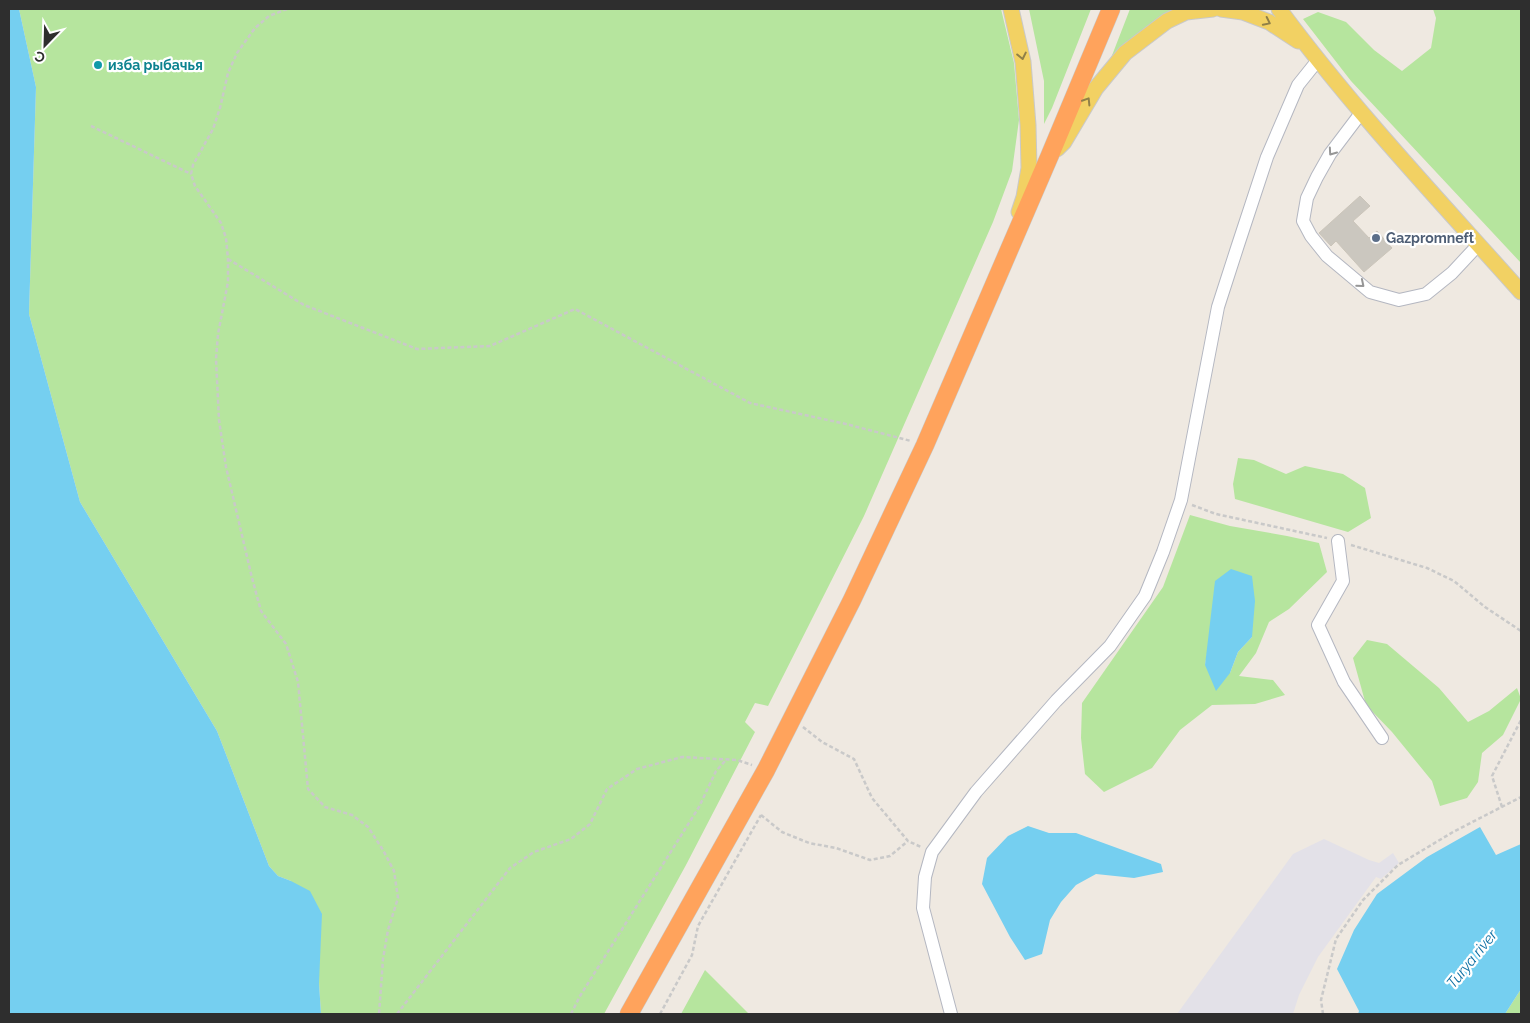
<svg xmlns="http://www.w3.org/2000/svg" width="1530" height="1023" viewBox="0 0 1530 1023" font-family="Raleway,sans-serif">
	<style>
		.industrial { fill: #e3e1e8 }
		.green { fill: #b6e59e; fill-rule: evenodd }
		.water { fill: #75cff0 }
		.building { fill: #cbc7bf; stroke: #cbc5ba }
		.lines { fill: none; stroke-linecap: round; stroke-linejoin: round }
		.minor-casing { stroke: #b4b7c1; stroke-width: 14 }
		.major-casing { stroke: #c9c9c9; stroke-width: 17 }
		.highway-casing { stroke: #c9c9c9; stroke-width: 19 }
		.path { stroke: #c9c9c9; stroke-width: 2.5; stroke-dasharray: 4 2.5; stroke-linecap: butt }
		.minor { stroke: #fff; stroke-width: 12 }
		.major { stroke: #f2d163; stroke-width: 15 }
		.highway { stroke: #ffa35c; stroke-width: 18 }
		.oneway { stroke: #908048 }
		.oneway2 { stroke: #969696 }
		.culture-dot { fill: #0f9aa8; stroke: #fff; stroke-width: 2 }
		.service-dot { fill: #5c6f8a; stroke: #fff; stroke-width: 2 }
		.labels { text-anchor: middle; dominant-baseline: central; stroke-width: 4.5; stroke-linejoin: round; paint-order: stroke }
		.culture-label { font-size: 14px; font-weight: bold; fill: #0d838f; stroke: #fff; text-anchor: start }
		.service-label { font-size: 14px; font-weight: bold; fill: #4e5e75; stroke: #fff; text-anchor: start }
		.water-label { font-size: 15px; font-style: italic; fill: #0d6fa3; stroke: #fff }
	</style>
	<rect width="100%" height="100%" fill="#efe9e1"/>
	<path class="industrial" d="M1324 839 1369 860 1379 863 1393 853 1399 863 1381 879 1376 877 1318 957 1299 995 1293 1014H1177L1293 854Z"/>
	<path class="green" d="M19 9H1001L1014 63 1019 120 1012 171 993 222 864 516 768 706 755 703 745 722 755 732 686 865 604 1014H321L319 983 291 881 278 876 269 866 217 731 80 502 29 314 36 87Z
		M1029 9H1091L1052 108 1044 124V81Z
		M1130 9H1173L1128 42 1111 58Z
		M1433 9H1521V263L1351 81 1303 19 1318 12 1346 22 1374 50 1402 71 1431 48 1436 18Z
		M1238 458 1254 460 1286 474 1305 466 1343 474 1365 488 1371 518 1348 532 1235 499 1233 484Z
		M1190 515 1230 526 1287 536 1319 543 1327 572 1289 609 1269 622 1256 653 1239 676 1273 680 1285 695 1255 704 1212 705 1180 730 1152 768 1104 792 1085 774 1081 738 1082 703 1163 587ZM1210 637H1252L1238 652 1230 673 1205 665Z
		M1367 640 1387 644 1439 688 1468 722 1489 711 1517 688 1521 699 1503 735 1482 753 1478 782 1467 798 1440 806 1432 781 1392 732 1366 705 1353 658Z
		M705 970 749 1014H681Z
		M1521 989V1014H1505Z"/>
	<path class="water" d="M9 9H19L36 87 29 314 80 502 217 731 269 866 278 876 291 881 310 891 322 914 319 983 321 1014H9Z
		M1231 569 1252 576 1255 601 1252 637 1238 652 1230 673 1216 691 1205 665 1215 581Z
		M1028 826 1049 833H1076L1161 864 1163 872 1134 878 1096 874 1076 885 1061 902 1050 920 1042 954 1025 960 1010 937 982 884 987 858 1008 836Z
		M1480 827 1496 855 1521 844V989L1505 1014H1358L1359 1011 1337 969 1354 930 1377 894 1427 857Z"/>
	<path class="building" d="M1360 196 1370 206 1353 221 1369 238 1377 231 1392 248 1364 272 1336 241 1331 246 1319 233Z"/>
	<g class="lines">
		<defs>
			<path id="minor" d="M1361 113 1330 154 1317 177 1307 198 1303 221 1311 236 1327 256 1370 292 1399 300 1426 294 1452 273 1479 244
				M1338 541 1343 581 1318 625 1344 682 1382 738
				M951 1014 923 908 925 877 932 852 976 792 1056 701 1110 646 1145 596 1163 552 1181 500 1218 307 1238 245 1267 157 1298 85 1318 60"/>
			<path id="major" d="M1011 9 1023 62 1028 125 1029 168 1024 197 1019 212
				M1221 9 1243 12 1269 22 1298 41
				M1279 9C1353 109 1438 199 1521 292
				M1057 149 1064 142 1096 88 1125 53 1167 21 1186 12 1213 9"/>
			<path id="highway" d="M629 1014 766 770 852 600 925 445 1050 155 1111 9"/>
		</defs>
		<use href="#minor" class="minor-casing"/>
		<use href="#major" class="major-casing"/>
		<use href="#highway" class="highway-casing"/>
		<path class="path" d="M287 9 269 16 255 28 237 53 228 73 220 108 213 129 193 165 191 174 195 186 221 223 226 238 228 259V282L218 334 216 359 219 420 226 467 252 578 261 611 286 644 298 682 308 789 325 807 352 815 368 827 383 850 394 871 398 898 388 930 383 959 379 1014
			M91 126 191 174
			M228 259 304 305 417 349 490 346 575 309 750 403 846 424 911 441
			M1192 505 1216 514 1327 538
			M1351 545 1427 568 1454 581 1485 607 1521 631
			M803 727 822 742 854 759 872 798 908 841 921 847
			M1502 807 1492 776 1521 720
			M761 815 782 832 809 843 836 848 870 860 890 856 908 841
			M397 1014 510 868 534 852 571 839 590 824 607 789 637 769 682 757 737 760 752 765
			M571 1014 580 996 699 807 716 771 726 760
			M660 1014 692 955 698 926 761 815
			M1323 1014 1321 1000 1336 939 1363 900 1398 865 1453 832 1521 797"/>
		<use href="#minor" class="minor"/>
		<use href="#major" class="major"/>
		<use href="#highway" class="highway"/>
	</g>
	<defs><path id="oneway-chevron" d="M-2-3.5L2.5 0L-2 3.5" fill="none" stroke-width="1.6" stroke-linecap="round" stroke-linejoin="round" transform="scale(1.25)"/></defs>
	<g class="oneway">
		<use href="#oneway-chevron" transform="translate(1267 22) rotate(26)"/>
		<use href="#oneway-chevron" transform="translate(1022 56) rotate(78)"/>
		<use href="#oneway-chevron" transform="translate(1087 101) rotate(-58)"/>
	</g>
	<g class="oneway2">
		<use href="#oneway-chevron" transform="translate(1332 152) rotate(125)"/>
		<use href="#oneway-chevron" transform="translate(1361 284) rotate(40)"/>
	</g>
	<circle class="culture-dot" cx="98" cy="65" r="5"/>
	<circle class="service-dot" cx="1376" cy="238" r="5"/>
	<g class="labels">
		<g class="culture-label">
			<text x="108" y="65">изба рыбачья</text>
		</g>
		<g class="service-label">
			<text x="1386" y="238">Gazpromneft</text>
		</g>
		<g class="water-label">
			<text transform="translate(1472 959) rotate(-51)">Turya river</text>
		</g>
	</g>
	<rect width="1530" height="1023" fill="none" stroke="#2e2e2e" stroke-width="20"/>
	<g transform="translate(45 45) rotate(203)" stroke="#ffffff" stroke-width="4" paint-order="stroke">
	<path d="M0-4L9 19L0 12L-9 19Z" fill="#2e2e2e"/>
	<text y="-8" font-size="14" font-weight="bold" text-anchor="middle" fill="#2e2e2e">С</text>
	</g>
</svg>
